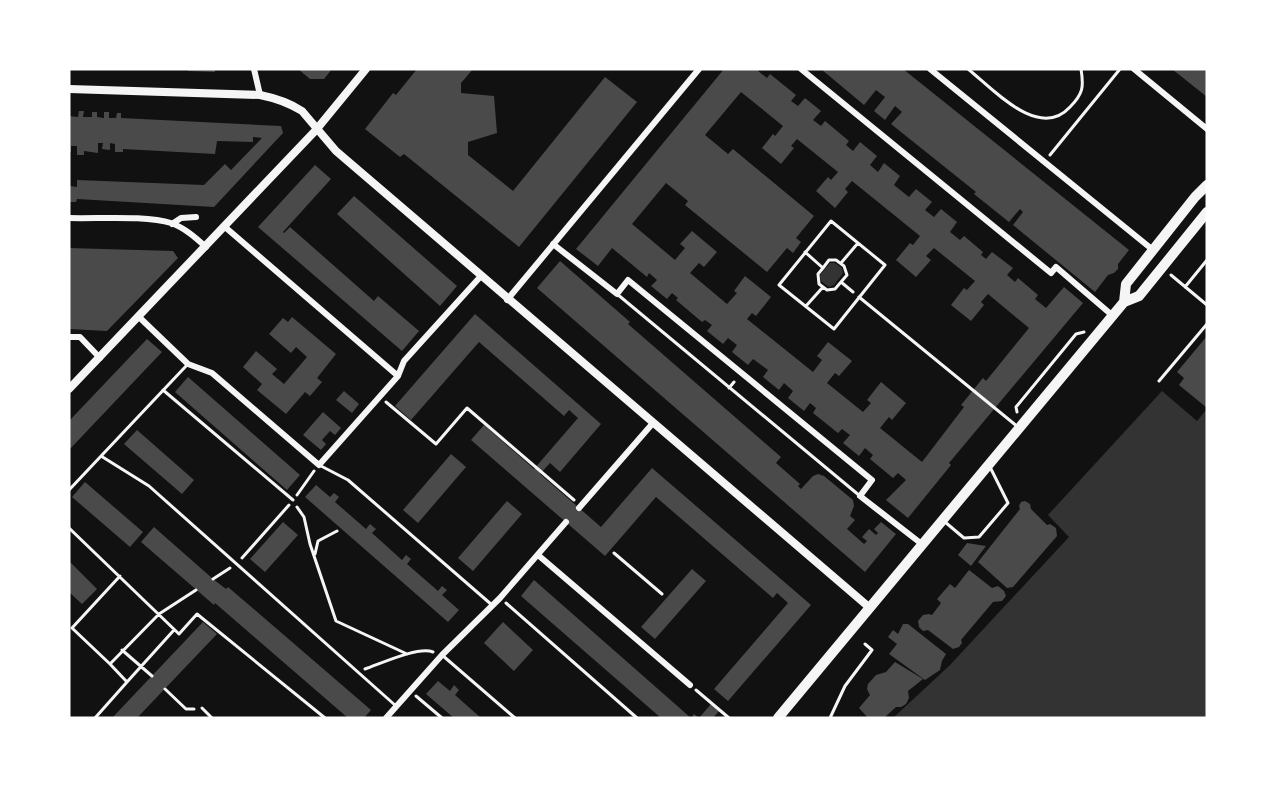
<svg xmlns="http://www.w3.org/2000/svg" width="1276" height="787" viewBox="0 0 1276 787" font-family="'Noto Serif',serif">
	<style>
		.water { fill: #333 }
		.building { fill: #4a4a4a; fill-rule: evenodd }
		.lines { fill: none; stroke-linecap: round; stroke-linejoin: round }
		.path { stroke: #f5f5f5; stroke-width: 3 }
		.service { stroke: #f5f5f5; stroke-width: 3 }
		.minor { stroke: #f5f5f5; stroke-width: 6 }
		.tertiary { stroke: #f5f5f5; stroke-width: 8 }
		.trunk { stroke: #f5f5f5; stroke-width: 10 }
	</style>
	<rect width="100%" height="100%" fill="#111"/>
	<path class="water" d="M830 263H835L842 268 843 273 834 285 829 287 821 281 820 275Z
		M1162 391 1197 421 1207 409V718H893L950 665 1069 537 1048 515Z"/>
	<path class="building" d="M188 69H215V72L188 71Z
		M298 69H332L324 79H310Z
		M417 69H473L461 83V93L494 96 497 133 468 142V155L513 191 605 77 637 102 519 247 404 154 400 157 365 129 393 93 396 95Z
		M724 69H760L758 71 767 78 770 74 796 95 791 101 798 106 805 98 821 111 813 120 821 126 825 121 849 141 846 145 853 151 860 142 877 156 870 165 878 172 884 163 900 176 894 185 909 197 916 189 932 202 925 210 934 217 941 209 957 222 950 232 960 240 964 236 983 252 981 255 986 259 992 252 1013 268 1007 275 1015 282 1018 278 1038 295 1035 299 1046 308 1064 287 1083 303 949 463 951 465 908 518 886 500 906 480 898 473 893 478 870 459 873 455 865 448 859 456 843 443 850 435 842 429 838 433 813 413 816 408 810 403 804 411 788 398 793 391 784 383 779 390 763 377 768 370 753 359 748 365 732 352 737 345 728 338 723 344 707 331 712 325 705 320 702 322 676 300 678 298 672 293 667 299 651 286 657 280 649 273 647 277 612 248 598 266 576 249ZM741 92 783 126 775 136 773 134 762 148 781 164 794 148 791 146 797 139 838 172 831 180 828 177 816 191 835 208 848 192 845 189 852 181 920 236 913 245 910 243 896 260 916 277 931 260 926 256 934 248 975 281 967 290 964 288 951 305 971 321 984 305 981 302 988 294 1029 328 986 381 983 378 961 405 964 407 922 462 880 428 889 417 892 420 906 403 881 382 867 400 871 403 863 412 827 383 835 373 839 376 852 361 828 342 817 356 822 360 813 372 747 319 752 313 756 316 771 297 745 276 734 291 737 293 727 304 690 273 699 263 704 267 717 252 692 231 680 244 685 248 675 260 632 224 666 183 688 201 685 205 767 272 787 248 793 253 801 242 796 238 814 216 733 149 728 154 705 135Z
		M821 69H903L1129 250 1118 264V269L1114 273 1108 275 1095 292 1013 225 1023 212 1020 209 1009 222 974 194 976 192 891 124 902 112 895 106 885 120 874 111 885 97 876 90 864 105Z
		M1172 69H1207V97Z
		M79 111H84L83 117H92V112H97V117L104 118V112H109V118H116L117 113H121V118L281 126 283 133 214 207 77 199 76 202H69L70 186 77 187V180L204 185 225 164 231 170 262 138 253 137V142L217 141 215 154 123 149V152H115V144L110 143V150L102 149 103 143H98V153L84 151V155H77V146H71V152H69V116L78 117Z
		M315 165 331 179 283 232 284 233 290 227 374 301 378 296 419 331 402 351 258 227Z
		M354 196 457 286 440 306 337 214Z
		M69 248 173 251 178 258 107 331 69 329Z
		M560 261 630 322 628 324 781 457 776 463 800 484 798 486 801 489 813 476 818 474 824 476 853 500 854 506 850 516 855 520 847 529 864 544 867 541 862 537 869 529 876 535 878 533 874 529 881 522 896 534 865 572 537 288Z
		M475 314 601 424 560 472 550 463 540 474 601 527 652 468 811 605 728 701 714 689 788 603 777 593 773 598 656 497 605 556 471 440 484 425 534 469 578 418 569 410 564 416 479 342 411 420 395 406Z
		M292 317 336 354 317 378 322 382 310 396 305 392 286 414 257 390 262 384 243 367 256 351 277 369 272 374 284 384 307 357 296 347 291 353 269 334 283 318 288 322Z
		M1207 336V408L1179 385 1184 378 1177 372Z
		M147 339 162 352 69 450V421Z
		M188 377 300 475 287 490 175 392Z
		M344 391 359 404 352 413 336 400Z
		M323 412 341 428 335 435 330 431 322 440 326 444 321 450 303 435Z
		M137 430 194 480 182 494 124 444Z
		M451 454 466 467 418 523 403 510Z
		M85 482 143 532 130 547 72 497Z
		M316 485 330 497 334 493 339 497 335 502 366 529 370 524 376 529 372 533 402 560 406 555 411 559 407 564 438 591 442 586 447 590 442 595 459 610 448 622 305 497Z
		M507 501 522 514 473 571 458 558Z
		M1025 501 1030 504 1031 509 1047 525 1050 524 1056 528 1057 536 1013 587 1007 588 978 562 1020 509 1019 506 1021 502Z
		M283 522 298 535 265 572 250 559Z
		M154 527 213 579 226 589 228 587 371 710 364 718H348L215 603 214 605 141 542Z
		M967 543 986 546 971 566 958 555Z
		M69 561 97 589 82 604 69 592Z
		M692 569 706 581 655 639 641 627Z
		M969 570 992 588 998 586 1004 591 1006 596 1002 601 993 602 961 640 962 643 959 647 953 649 928 630 923 631 919 627 918 621 923 615 929 614 932 615 941 603 937 599 950 584 955 588Z
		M534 580 691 718 694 714 699 718H661L521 596Z
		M203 622 217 634 137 718H112Z
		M503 622 533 650 514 671 484 643Z
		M903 624H908L946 654 942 661 940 670 925 680 889 654 897 644 888 637 893 630 898 634Z
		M895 662 923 679 908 691 909 698 906 704 901 707H896L884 718H868L859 708 870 695 867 689 868 684 876 675 886 672Z
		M438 681 450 691 454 685 459 690 455 695 481 718H454L426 694Z
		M711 704 719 711 713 718H699Z"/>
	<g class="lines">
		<path class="path" d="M968 69C993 89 1039 141 1070 107 1083 94 1084 87 1081 69
			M1050 155 1120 69
			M831 221 885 265 834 329 779 285Z
			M805 252 823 268 818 274 819 284 827 290 835 289 847 275 844 266 836 260H829L823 268
			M841 263 858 243
			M1171 275 1207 305
			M841 282 853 292
			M1185 287 1207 260
			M806 306 823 287
			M1159 381 1207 324
			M386 402 436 444 467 408 574 500
			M1017 412 1016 407 1076 334 1084 332
			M297 495 314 471
			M297 507 304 517 310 544 336 621 407 654
			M69 528 179 634 197 614 325 718
			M614 553 662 594
			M315 554 318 541 337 531
			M242 558 289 505
			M213 579 230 568
			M506 603 637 718
			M122 650 152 676
			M110 664 72 628 120 576
			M365 669C380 664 418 646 433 652
			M127 682 174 630
			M165 689 186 709H194
			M696 690 729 718
			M416 696 442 718
			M95 718 127 682 110 664 159 614 196 590
			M830 718 845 686 872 650 865 644"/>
		<path class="service" d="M617 294 860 496
			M859 297 1018 427
			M729 388 734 382
			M163 390 293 500
			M101 456 149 486 396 706
			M321 466 348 480 492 605
			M69 490 187 365
			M945 522 964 538 979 537 1008 503 990 467
			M442 655 515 718
			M202 708 212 718"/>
		<path class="minor" d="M254 69 260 95
			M801 69 1051 273 1056 267 1113 316
			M930 69 1153 250
			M1134 69 1207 129
			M69 218C96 219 147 215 171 223 185 228 196 238 206 247
			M172 224 181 218 196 217
			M225 227 398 376
			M553 244 617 294 628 280 872 480 860 496 923 545
			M507 300 699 69
			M138 316 188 364 212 373 319 465 398 376 404 361 481 276
			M69 337H80L100 358
			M579 508 653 423
			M538 555 690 685
			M386 718 442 655 500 598 566 522"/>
		<path class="tertiary" d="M69 89 260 95C275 98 288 102 302 111L336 151 870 608
			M69 389 316 130 366 69"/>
		<path class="trunk" d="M1124 302 1126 284 1195 197 1207 185
			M778 718 1124 302 1139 296 1207 212"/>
	</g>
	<rect width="1276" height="787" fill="none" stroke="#ffffff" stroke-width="141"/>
</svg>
